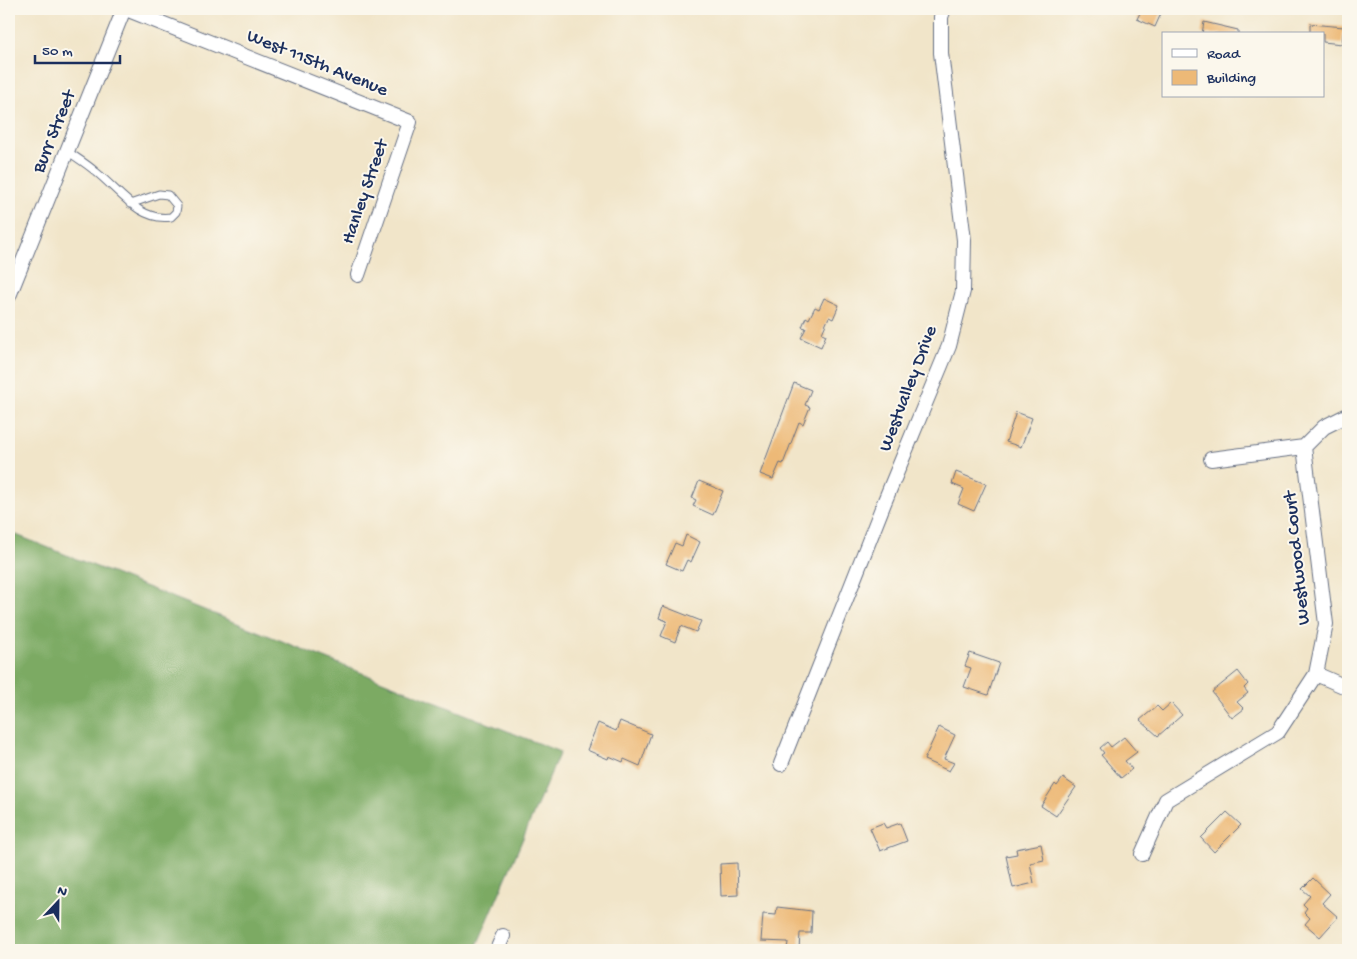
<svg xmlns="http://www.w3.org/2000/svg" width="1357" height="959" viewBox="0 0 1357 959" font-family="'Gochi Hand',sans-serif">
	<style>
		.forest { fill: #7caa63; stroke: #4c6c60 }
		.building { fill: #edb977 }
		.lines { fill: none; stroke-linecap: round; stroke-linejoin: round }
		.service-casing { stroke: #666f83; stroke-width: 9 }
		.minor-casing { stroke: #666f83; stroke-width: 16 }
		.service { stroke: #fff; stroke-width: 7 }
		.minor { stroke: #fff; stroke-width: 14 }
		.labels { text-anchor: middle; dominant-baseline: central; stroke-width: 4; stroke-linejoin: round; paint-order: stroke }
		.street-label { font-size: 19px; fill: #1b2f5e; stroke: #fbf7ec }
	</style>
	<rect width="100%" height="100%" fill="#fbf7ec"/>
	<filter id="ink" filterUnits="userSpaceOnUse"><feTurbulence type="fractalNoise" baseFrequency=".02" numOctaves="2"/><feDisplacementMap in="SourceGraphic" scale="10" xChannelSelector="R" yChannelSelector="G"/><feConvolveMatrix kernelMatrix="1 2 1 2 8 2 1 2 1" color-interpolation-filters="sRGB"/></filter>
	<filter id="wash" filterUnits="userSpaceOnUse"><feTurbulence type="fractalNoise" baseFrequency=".0096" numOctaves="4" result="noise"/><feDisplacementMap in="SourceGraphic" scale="20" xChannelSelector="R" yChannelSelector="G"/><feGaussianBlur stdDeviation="1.12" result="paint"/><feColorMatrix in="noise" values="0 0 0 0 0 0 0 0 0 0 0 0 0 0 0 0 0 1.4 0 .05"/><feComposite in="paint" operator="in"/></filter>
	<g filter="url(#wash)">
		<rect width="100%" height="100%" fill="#f1e5c9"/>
		<path class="forest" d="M9 532 560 752 475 950H9Z"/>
		<g id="blocks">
			<path class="building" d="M1142 9H1163L1155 27 1137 19Z
				M1204 22 1238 30V34H1202Z
				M1310 24 1344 27 1342 44 1323 42V34H1310Z
				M824 298 839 305 833 319 829 317 822 333 826 335 821 347 801 338 806 328 802 327 806 317 809 319 815 307 819 309Z
				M794 383 811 390 805 405 810 407 803 424 799 422 783 464 780 463 773 479 760 474Z
				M1016 412 1032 418 1021 447 1006 442Z
				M956 472 986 484 974 511 958 504 964 489 952 484Z
				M699 481 723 491 713 515 693 506 696 500 692 498Z
				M686 535 700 542 691 562 687 560 682 571 666 564 675 543 682 546Z
				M663 606 701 621 696 632 681 626 675 642 661 636 667 621 659 618Z
				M970 653 999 663 988 695 964 687 971 668 965 666Z
				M1238 671 1248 684 1244 688 1248 693 1237 702 1244 709 1232 718 1212 692Z
				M1171 703 1182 715 1158 736 1140 720 1157 706 1162 711Z
				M620 721 651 734 640 766 624 759 623 762 609 756 608 759 587 750 598 723 616 731Z
				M939 727 955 735 944 759 954 763 949 771 924 760Z
				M1124 737 1137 752 1125 761 1132 769 1121 778 1101 755 1104 753 1100 748 1107 742 1111 747Z
				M1063 778 1076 787 1056 816 1041 806 1055 784 1057 786Z
				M1227 812 1241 825 1214 852 1201 838Z
				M883 823 886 828 900 823 907 841 880 851 870 828Z
				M1041 844 1044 860 1030 863 1034 883 1013 888 1006 856 1017 854 1016 849Z
				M737 863 738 895 721 896 720 864Z
				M1313 878 1330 894 1322 903 1338 917 1320 937 1305 924 1310 918 1304 912 1307 908 1303 904 1310 896 1302 889Z
				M777 907 812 911 811 933H800L799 950H787L788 942 761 941 763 914 776 915Z"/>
		</g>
	</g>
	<g filter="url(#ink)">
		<use href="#blocks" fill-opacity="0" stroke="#666f83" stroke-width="1"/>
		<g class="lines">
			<defs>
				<path id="service" d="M67 151C77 158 87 164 96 172 119 190 139 222 171 217L176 212 177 206 168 195 159 194 130 204"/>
				<path id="minor" d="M126 9 410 122 358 275
					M9 296 124 9
					M1211 459 1304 447 1324 427 1348 415
					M1316 674 1348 688
					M781 764 884 503 949 346 963 291 964 240 941 53V17L944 9
					M1142 854 1166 800 1278 732 1316 674 1326 624 1304 447
					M497 950 503 936"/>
			</defs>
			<use href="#service" class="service-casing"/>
			<use href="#minor" class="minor-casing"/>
			<use href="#service" class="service"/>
			<use href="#minor" class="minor"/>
		</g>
	</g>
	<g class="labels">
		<g class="street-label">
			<text transform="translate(317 64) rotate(22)">West 115th Avenue</text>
			<text transform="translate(55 132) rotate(-68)">Burr Street</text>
			<text transform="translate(366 192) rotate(-71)">Hanley Street</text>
			<text transform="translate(909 389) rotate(-69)">Westvalley Drive</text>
			<text transform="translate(1298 558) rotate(-96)">Westwood Court</text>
		</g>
	</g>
	<rect width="1357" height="959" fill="none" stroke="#fbf7ec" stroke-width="30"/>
	<rect x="1162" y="32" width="162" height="65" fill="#fbf7ec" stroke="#a1a7b3"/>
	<rect x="1172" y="49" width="25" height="8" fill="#ffffff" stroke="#a1a7b3"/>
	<text x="1207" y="58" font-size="15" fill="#1b2f5e">Road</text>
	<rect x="1172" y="70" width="25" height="15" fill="#edb977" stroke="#a1a7b3"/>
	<text x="1207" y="82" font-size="15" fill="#1b2f5e">Building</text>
	<g transform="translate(58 902) rotate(22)" stroke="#fbf7ec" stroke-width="4" paint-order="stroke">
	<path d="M0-4L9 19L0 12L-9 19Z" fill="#1b2f5e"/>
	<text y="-8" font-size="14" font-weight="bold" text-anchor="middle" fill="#1b2f5e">N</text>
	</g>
	<path d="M35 55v8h85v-8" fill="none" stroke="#1b2f5e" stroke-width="2.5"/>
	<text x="42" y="55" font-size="15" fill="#1b2f5e" stroke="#fbf7ec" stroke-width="4" paint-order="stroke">50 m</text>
</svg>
